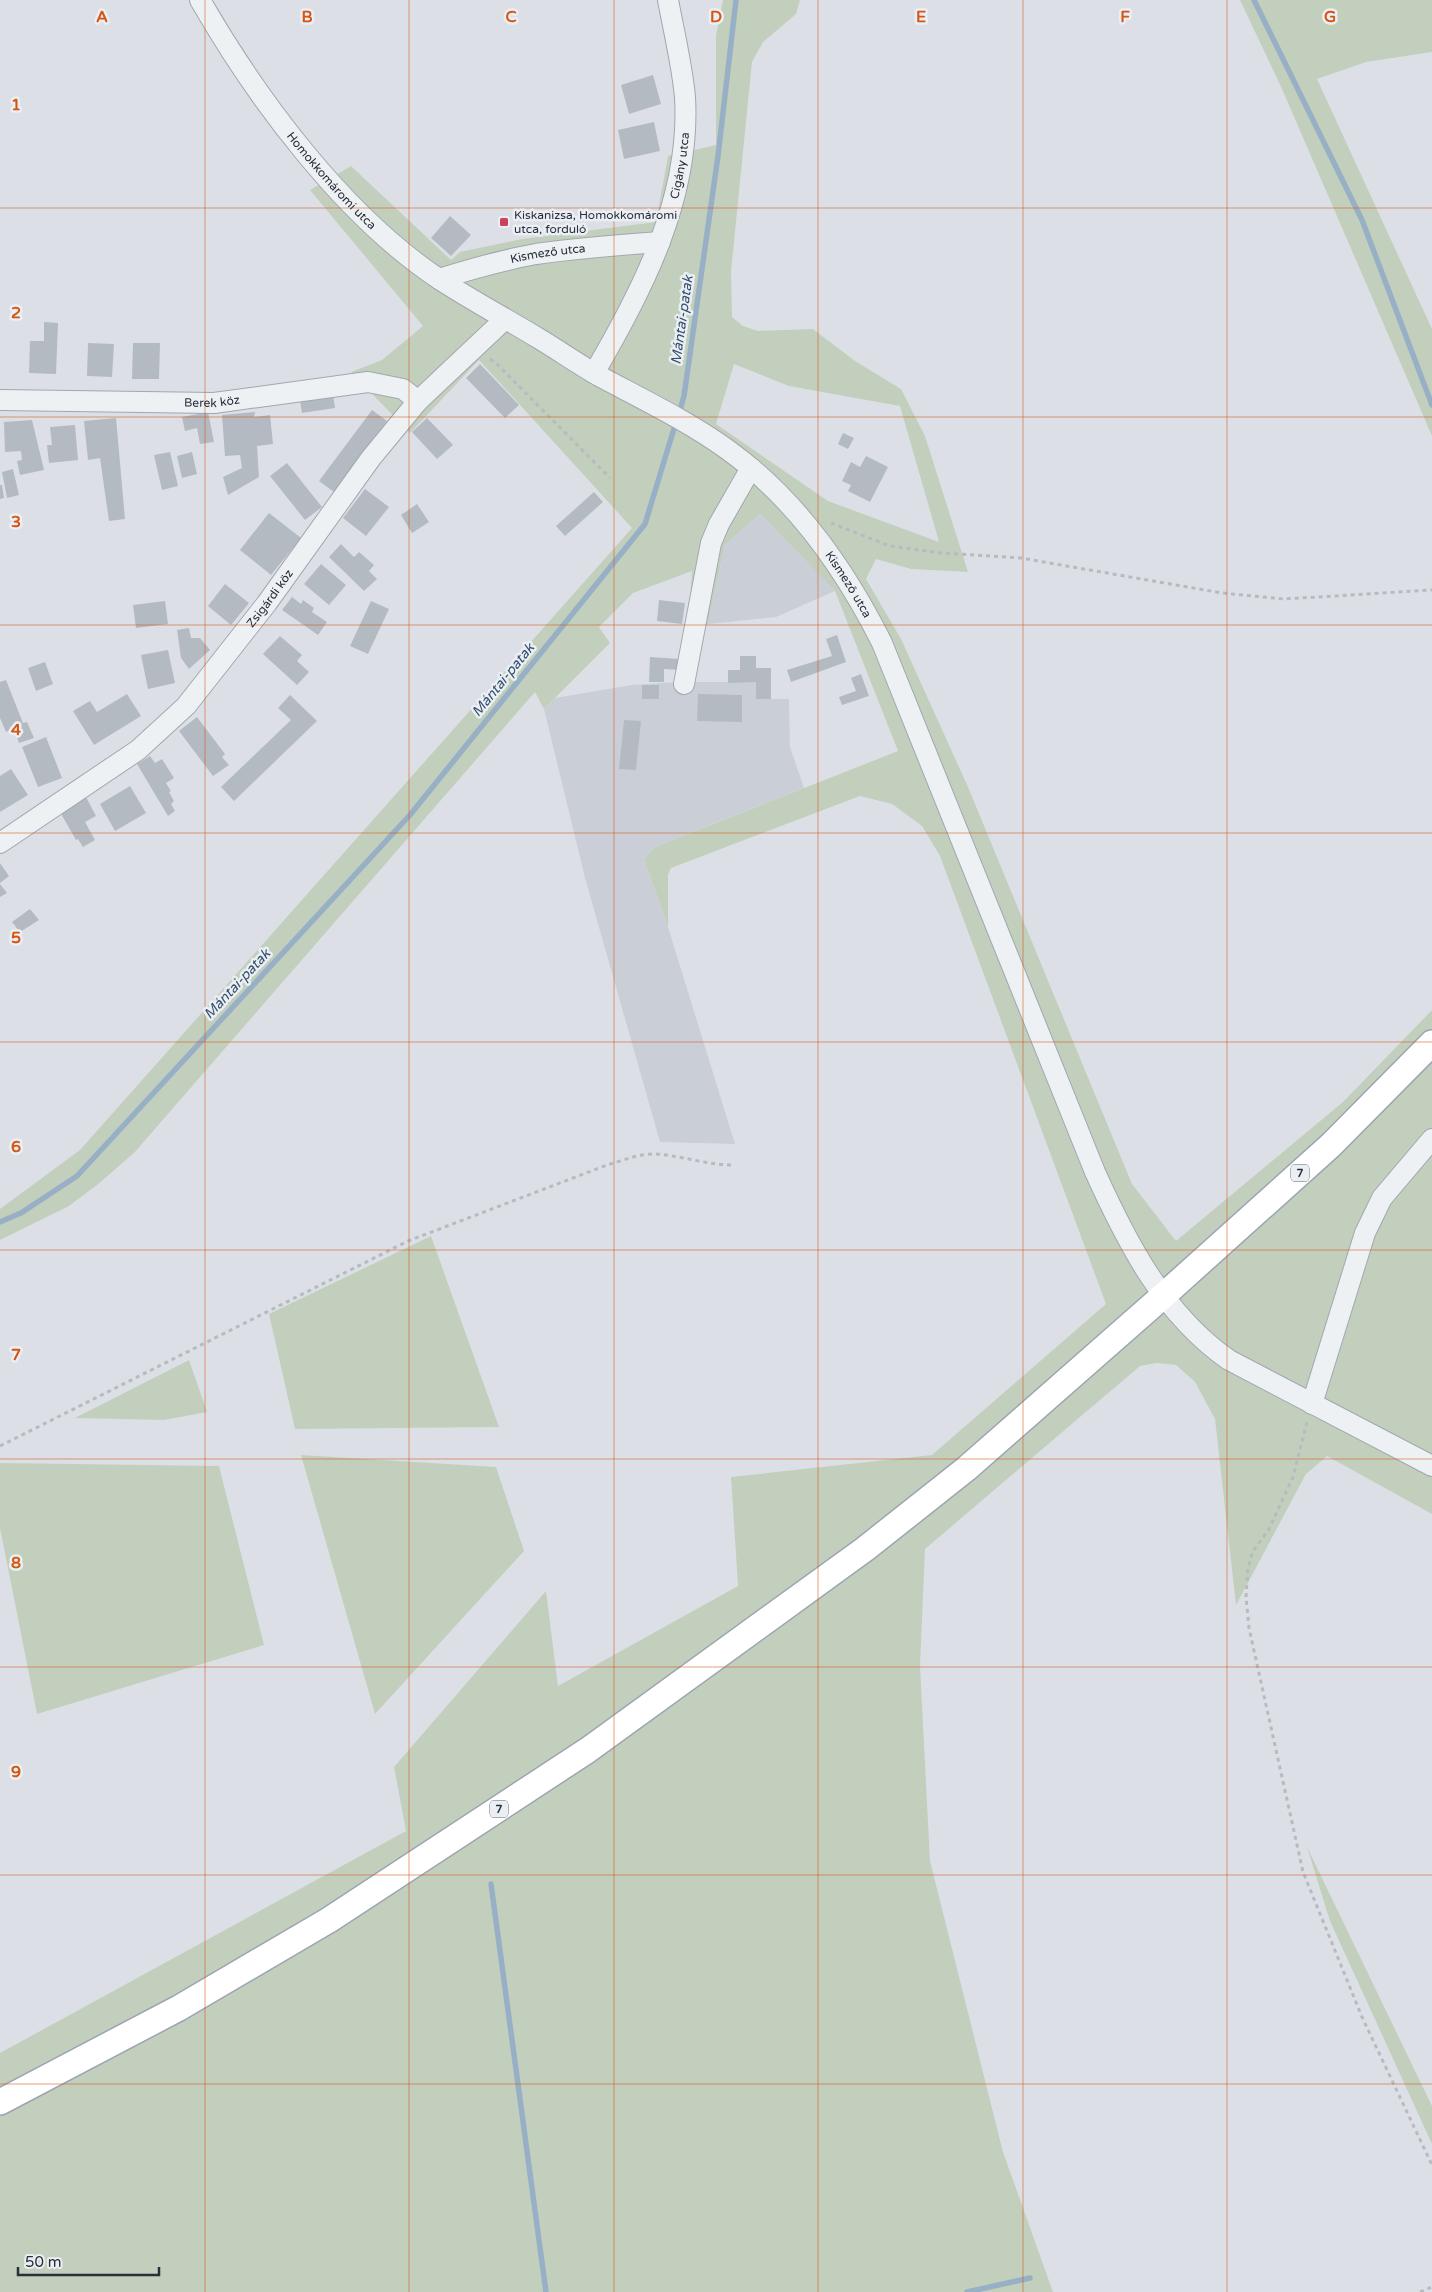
<svg xmlns="http://www.w3.org/2000/svg" width="1432" height="2292" viewBox="0 0 1432 2292" font-family="'Varela Round',sans-serif">
	<style>
		.built { fill: #cacfd7 }
		.green { fill: #c3cfbd; fill-rule: evenodd }
		.lines { fill: none; stroke-linecap: round; stroke-linejoin: round }
		.stream { stroke: #98b0c5; stroke-width: 5.5 }
		.building { fill: #b4bac2 }
		.minor-casing { stroke: #a2a7af; stroke-width: 22 }
		.major-casing { stroke: #9ca5b1; stroke-width: 28 }
		.path { stroke: #b6bbc0; stroke-width: 3; stroke-dasharray: 4 4; stroke-linecap: butt }
		.minor { stroke: #eef1f4; stroke-width: 20 }
		.major { stroke: #fff; stroke-width: 25 }
		.grid { fill: none; stroke: #d55511; stroke-width: 1; stroke-opacity: 0.55 }
		.poi-dot { fill: #c8445e; stroke: #ebeff4; stroke-width: 2 }
		.labels { text-anchor: middle; dominant-baseline: central; stroke-width: 5; stroke-linejoin: round; paint-order: stroke }
		.shield { fill: #ebeff4; stroke: #626972; stroke-width: 1 }
		.shield-label { font-size: 11px; font-weight: bold; fill: #272f3b }
		.street-label { font-size: 12px; fill: #272f3b; stroke: #ebeff4 }
		.poi-label { font-size: 12px; fill: #272f3b; stroke: #ebeff4; text-anchor: start }
		.water-label { font-size: 14px; font-style: italic; fill: #334f6d; stroke: #ebeff4 }
		.grid-label { font-size: 16px; text-anchor: middle; font-weight: bold; fill: #d55511; stroke: #ebeff4; stroke-width: 5; stroke-linejoin: round; paint-order: stroke }
	</style>
	<rect width="100%" height="100%" fill="#dce0e6"/>
	<path class="built" d="M760 514 835 591 776 617 708 624 725 545Z
		M677 682H756V699H789L790 747 804 788 655 847 644 859 668 927 735 1144 660 1142 585 878 544 709 555 698 632 685Z"/>
	<path class="green" d="M723 0H800L796 14 763 42 752 62 731 272 732 317 743 326 758 331 813 329 855 361 901 389 925 436 968 572 911 569 876 559 866 579 901 639 968 787 1132 1184 1176 1241 1343 1102 1432 1010V1514L1327 1456 1306 1474 1236 1605 1215 1419 1195 1382 1176 1365 1157 1363 1140 1366 925 1549 920 1666 930 1861 1003 2152 1053 2292H0V2053L406 1831 394 1767 546 1591 558 1686 738 1586 731 1477 932 1455 1106 1304 940 856 922 826 892 804 860 796 671 868 668 875V927L644 859 655 847 898 751 835 591 760 514 725 545 708 624 688 625 692 571 633 593 599 627 610 643 544 709 535 692 134 1153 97 1185 69 1206 0 1240V1209L80 1150 632 528 479 360 410 433 351 372 382 360 423 326 310 190 351 166 451 260 460 252 522 239 656 222 668 156 716 145V36ZM734 364 789 386 900 406 939 542 828 501 716 424Z
		M1240 0H1432V52L1366 62 1317 79 1432 329V436L1282 89Z
		M431 1236 499 1427 295 1429 269 1314Z
		M189 1360 207 1412 164 1420 75 1418Z
		M301 1455 496 1467 524 1551 375 1714Z
		M0 1463 219 1466 264 1645 37 1714 0 1528Z
		M1307 1847 1432 2106V2144L1330 1921Z"/>
	<g class="lines">
		<path class="stream" d="M1254 0 1362 220 1432 405
			M679 414 684 396 718 156 736 0
			M0 1222 21 1213 77 1176 410 815 645 524 676 422
			M491 1884 546 2292
			M967 2292 1030 2278"/>
	</g>
	<path class="building" d="M653 75 661 104 629 114 621 85Z
		M654 122 660 151 624 159 618 130Z
		M450 216 471 235 451 256 431 238Z
		M44 322 58 323 56 374 29 373 30 341H44Z
		M88 343 114 344 112 377 87 376Z
		M133 343H160L159 379H132Z
		M480 364 519 405 505 418 466 378Z
		M333 395 335 408 302 413 300 400Z
		M372 410 387 421 334 492 319 481Z
		M208 412 214 442 200 444 197 428 185 431 182 417Z
		M255 412 254 417 270 415 273 444 257 446 259 477 228 495 223 477 242 468 240 455 225 456 222 415Z
		M116 418 125 519 109 521 100 458 88 460 84 421Z
		M427 418 453 445 437 459 412 432Z
		M32 420 44 470 20 475 17 461 22 460 21 451 5 452 4 422Z
		M75 425 78 460 49 463 47 445H52L50 427Z
		M843 433 854 438 848 449 838 444Z
		M170 452 178 486 162 490 154 455Z
		M192 452 197 474 182 478 177 456Z
		M866 456 888 467 870 502 848 491 851 485 842 481 851 462 860 467Z
		M287 463 322 507 305 520 270 476Z
		M13 469 19 495 7 498 2 472Z
		M0 485H2L4 498 0 499Z
		M365 489 389 507 366 536 343 518Z
		M594 492 603 502 565 536 556 526Z
		M417 504 429 522 412 533 401 515Z
		M269 513 301 538 271 575 240 550Z
		M341 544 354 557 359 552 374 565 369 571 377 579 364 591 329 557Z
		M321 564 346 585 329 605 304 584Z
		M225 584 249 603 231 625 208 606Z
		M292 597 301 604 303 600 314 608 312 612 327 622 318 635 282 610Z
		M659 600 685 603 682 624 657 621Z
		M165 601 168 624 136 628 133 605Z
		M371 601 389 609 368 654 350 646Z
		M189 628 191 638H200L210 650 189 669 181 658 177 630Z
		M837 635 846 662 791 682 787 670 832 656 826 639Z
		M280 636 302 655 297 661 309 672 297 685 263 654Z
		M168 650 175 683 148 689 141 655Z
		M740 656H756V668H771V699H756V682L728 683V670H740Z
		M650 657 680 659 679 670 664 669V682H649Z
		M45 662 53 684 36 691 28 668Z
		M861 674 869 696 842 705 839 697 856 691 851 678Z
		M6 680 23 723 27 722 34 738 19 743 14 729 6 732 0 718V682Z
		M642 685H659V699H642Z
		M127 694 141 716 94 745 73 711 90 701 97 712Z
		M698 694 742 695V722L697 721Z
		M290 695 317 721 234 801 221 787 291 720 278 708Z
		M197 717 225 754 222 757 229 765 213 776 179 731Z
		M624 720 641 721 636 770 619 769Z
		M46 737 62 778 38 787 22 747Z
		M150 756 155 763 162 759 174 778 166 783 171 791 169 792 174 801 171 804 175 811 168 816 137 764Z
		M11 769 28 795 0 812V776Z
		M130 786 146 813 115 831 100 804Z
		M86 797 96 816 85 822 95 840 83 847 78 839 76 840 60 812Z
		M0 863 9 876 0 883Z
		M0 884 7 893 0 897Z
		M30 909 39 920 20 932 12 922Z"/>
	<g class="lines">
		<defs>
			<g id="minor">
				<path id="s1" d="M200 0C257 99 343 215 439 279 471 300 505 318 538 338 558 350 578 364 599 376 642 399 688 421 728 450 796 499 845 569 882 643L1095 1172C1127 1243 1164 1315 1229 1360L1432 1466"/>
				<path id="s2" d="M439 279C471 269 503 260 536 254 577 248 618 245 660 242"/>
				<path id="s3" d="M594 373C643 290 691 196 685 97 682 65 674 32 668 0"/>
				<path id="s4" d="M0 400 214 403 368 382 403 389 418 401"/>
				<path d="M684 684 711 543 719 524 751 468"/>
				<path id="s5" d="M0 843 138 750 186 706 267 603 371 458 418 401 505 319"/>
				<path d="M1312 1404 1365 1233 1382 1198 1432 1139"/>
			</g>
			<path id="major" d="M0 2102 179 2008 329 1920 588 1750 865 1549 966 1469 1163 1296 1331 1145 1432 1043"/>
		</defs>
		<use href="#minor" class="minor-casing"/>
		<use href="#major" class="major-casing"/>
		<path class="path" d="M490 359 496 363 610 478
			M831 523 890 546 941 553 1021 558 1222 593 1284 599 1432 590
			M1307 1422 1293 1477 1269 1529 1253 1551 1248 1568 1246 1597 1249 1628 1303 1872 1362 2017 1432 2165
			M0 1446 408 1241 607 1165C622 1161 640 1153 656 1154 683 1156 707 1165 733 1165
			M1420 2292 1432 2287"/>
		<use href="#minor" class="minor"/>
		<use href="#major" class="major"/>
	</g>
	<path class="grid" d="M205 0V2292M409 0V2292M614 0V2292M818 0V2292M1023 0V2292M1227 0V2292M0 208H1432M0 417H1432M0 625H1432M0 833H1432M0 1042H1432M0 1250H1432M0 1459H1432M0 1667H1432M0 1875H1432M0 2084H1432"/>
	<rect class="poi-dot" x="499" y="217" width="10" height="10" rx="2.5"/>
	<g class="labels">
		<g class="shield">
			<rect x="1291" y="1164.5" width="18" height="17" rx="4"/>
			<rect x="490" y="1800.5" width="18" height="17" rx="4"/>
		</g>
		<g class="shield-label">
			<text x="1300" y="1173">7</text>
			<text x="499" y="1809">7</text>
		</g>
		<g class="street-label">
			<text stroke="none"><textPath href="#s3" startOffset="226">Cigány utca</textPath></text>
			<text stroke="none"><textPath href="#s1" startOffset="224">Homokkomáromi utca</textPath></text>
			<text stroke="none"><textPath href="#s2" startOffset="112">Kismező utca</textPath></text>
			<text stroke="none"><textPath href="#s4" startOffset="212">Berek köz</textPath></text>
			<text stroke="none"><textPath href="#s1" startOffset="888">Kismező utca</textPath></text>
			<text stroke="none"><textPath href="#s5" startOffset="368">Zsigárdi köz</textPath></text>
		</g>
		<g class="poi-label">
			<text x="514" y="215">Kiskanizsa, Homokkomáromi<tspan x="514" dy="14">utca, forduló</tspan></text>
		</g>
		<g class="water-label">
			<text transform="translate(682 320) rotate(-82)">Mántai-patak</text>
			<text transform="translate(503 680) rotate(-51)">Mántai-patak</text>
			<text transform="translate(237 984) rotate(-47)">Mántai-patak</text>
		</g>
	</g>
	<g class="grid-label">
		<text x="102" y="22">A</text>
		<text x="307" y="22">B</text>
		<text x="511" y="22">C</text>
		<text x="716" y="22">D</text>
		<text x="921" y="22">E</text>
		<text x="1125" y="22">F</text>
		<text x="1330" y="22">G</text>
		<text x="16" y="110">1</text>
		<text x="16" y="318">2</text>
		<text x="16" y="527">3</text>
		<text x="16" y="735">4</text>
		<text x="16" y="943">5</text>
		<text x="16" y="1152">6</text>
		<text x="16" y="1360">7</text>
		<text x="16" y="1568">8</text>
		<text x="16" y="1777">9</text>
	</g>
	<path d="M18 2267v8h141v-8" fill="none" stroke="#272f3b" stroke-width="2.5"/>
	<text x="25" y="2267" font-size="15" fill="#272f3b" stroke="#ebeff4" stroke-width="4" paint-order="stroke">50 m</text>
</svg>
